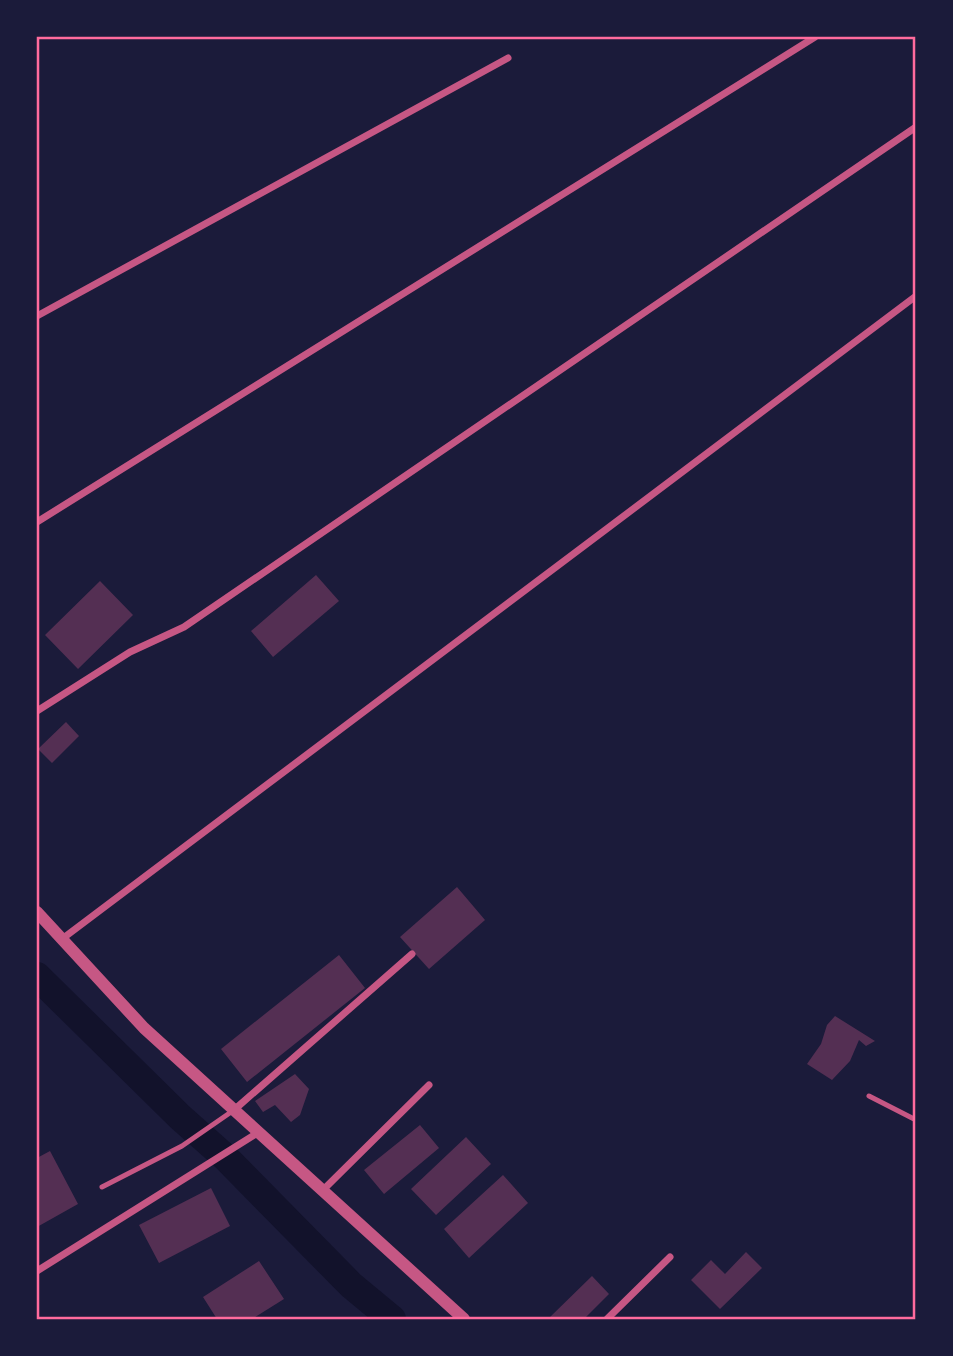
<svg xmlns="http://www.w3.org/2000/svg" width="953" height="1356" viewBox="0 0 953 1356" font-family="Arial,sans-serif">
	<style>
		.lines { fill: none; stroke-linecap: round; stroke-linejoin: round }
		.canal { stroke: #12122b; stroke-width: 28 }
		.building { fill: #542f53 }
		.service { stroke: #c65784; stroke-width: 5 }
		.minor { stroke: #c65784; stroke-width: 7 }
		.tertiary { stroke: #c65784; stroke-width: 12 }
		.neatline { fill: none; stroke: #ff6b9d; stroke-width: 2.5 }
	</style>
	<rect width="100%" height="100%" fill="#1b1b3a"/>
	<g class="lines">
		<path class="canal" d="M37 976 180 1117 225 1157 351 1285 392 1319"/>
	</g>
	<path class="building" d="M316 575 339 601 273 657 251 631Z
		M100 581 133 615 78 669 45 635Z
		M66 722 79 736 52 763 38 749Z
		M457 887 485 920 429 969 400 937Z
		M339 955 365 988 247 1082 221 1049Z
		M835 1016 875 1041 866 1046 859 1040 850 1061 832 1080 807 1064 821 1044 827 1025Z
		M295 1074 309 1089 300 1115 291 1122 275 1105 263 1112 255 1101Z
		M420 1125 439 1148 384 1194 364 1170Z
		M466 1137 491 1164 436 1215 411 1189Z
		M50 1151 78 1204 37 1227V1158Z
		M503 1175 528 1203 469 1258 444 1229Z
		M211 1188 230 1226 159 1263 139 1225Z
		M746 1252 762 1268 720 1309 691 1280 711 1260 725 1274Z
		M259 1261 284 1299 252 1319H217L203 1297Z
		M592 1276 609 1294 584 1319H548Z"/>
	<g class="lines">
		<path class="service" d="M869 1096 916 1120
			M102 1187 182 1146 234 1110"/>
		<path class="minor" d="M37 316 508 58
			M37 522 815 37
			M37 711 130 652 184 627 916 127
			M62 939 916 296
			M234 1110 412 954
			M323 1190 429 1085
			M37 1271 259 1132
			M607 1319 670 1257"/>
		<path class="tertiary" d="M37 912 144 1028 464 1319"/>
	</g>
	<rect width="953" height="1356" fill="none" stroke="#1b1b3a" stroke-width="77"/>
	<rect x="38" y="38" width="876" height="1280" class="neatline"/>
</svg>
